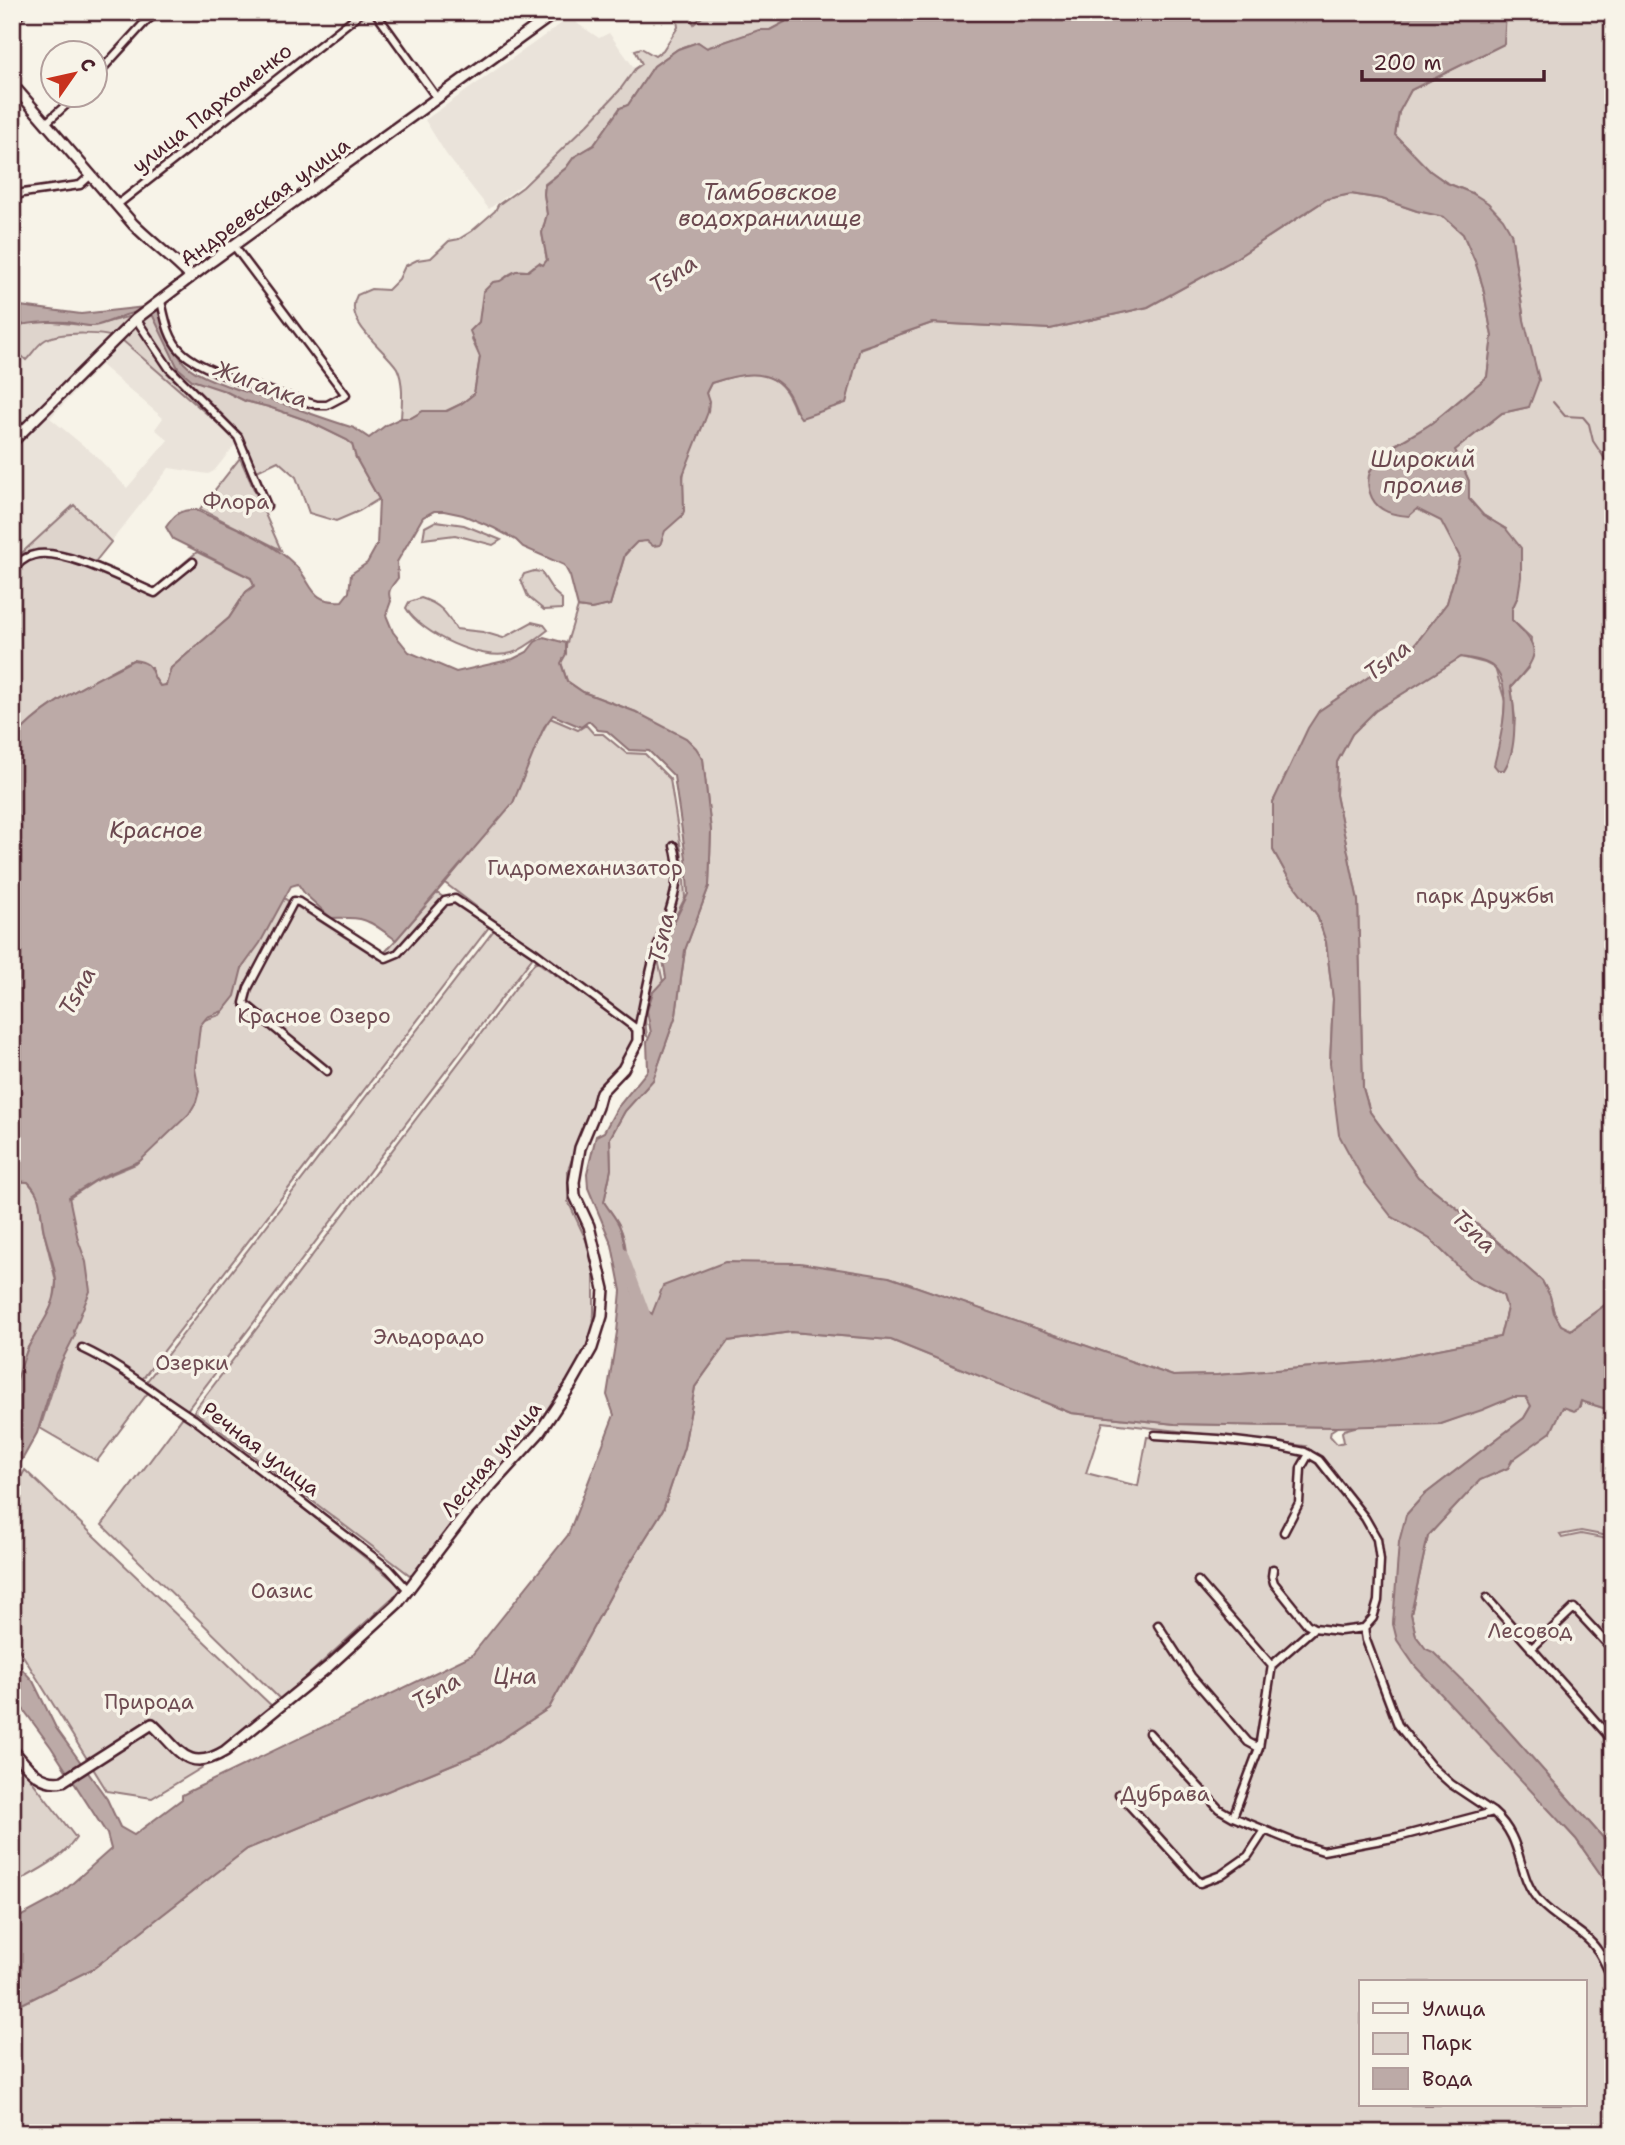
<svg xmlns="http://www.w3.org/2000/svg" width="1625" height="2145" viewBox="0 0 1625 2145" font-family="'Shantell Sans',sans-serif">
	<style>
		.built { fill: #eae3da; fill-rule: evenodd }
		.green { fill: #ded4cc; stroke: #947a7c; stroke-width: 2; fill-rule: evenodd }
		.water { fill: #bcaaa7; stroke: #8e7275; stroke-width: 2; fill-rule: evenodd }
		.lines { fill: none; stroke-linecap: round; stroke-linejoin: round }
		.stream { stroke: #8e7275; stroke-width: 2 }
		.river { stroke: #bcaaa7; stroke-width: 10 }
		.street-casing { stroke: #4a1f2b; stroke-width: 11 }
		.secondary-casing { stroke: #4a1f2b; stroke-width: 14 }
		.street { stroke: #f7f3e8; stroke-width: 6 }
		.secondary { stroke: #f7f3e8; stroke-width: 9 }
		.labels { text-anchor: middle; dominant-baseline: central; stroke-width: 7; stroke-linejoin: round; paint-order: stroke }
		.street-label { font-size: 21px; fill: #4a1f2b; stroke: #f7f3e8 }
		.park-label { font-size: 21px; fill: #6f4c53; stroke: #f7f3e8 }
		.water-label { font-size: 23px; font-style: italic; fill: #6c4950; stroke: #f7f3e8 }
	</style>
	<rect width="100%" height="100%" fill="#f7f3e8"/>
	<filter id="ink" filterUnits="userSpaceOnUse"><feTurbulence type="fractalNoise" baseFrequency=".0143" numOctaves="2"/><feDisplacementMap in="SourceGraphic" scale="14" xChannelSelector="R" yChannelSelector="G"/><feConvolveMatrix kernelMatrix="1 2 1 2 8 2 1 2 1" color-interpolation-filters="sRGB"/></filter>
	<g filter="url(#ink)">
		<path class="built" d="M572 16 578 24 599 38 609 33 635 69 619 91 588 124 528 180 489 209 446 154 425 120Z
			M70 333 114 336 122 340 238 441 214 471 208 474 169 468 111 542 74 505 12 562V347L26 360 45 340ZM101 365 163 418 155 429 168 440 127 488 96 456 50 418Z"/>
		<path class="green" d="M676 12H688L694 24 708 12H794L785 22 770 30 759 31 706 48 698 42 678 49 654 66 628 105 620 108 594 145 574 157 566 168 545 184 544 194 547 214 542 233 547 260 543 265 534 266 528 271C524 271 520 270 517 271 495 276 479 321 472 340L480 357 474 394 461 404 446 411H423L411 418H401C402 403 404 382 397 368 384 348 342 322 357 295L371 289 388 290 399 279 405 266 417 260 431 258 449 241 459 239 472 231 495 211 498 205 523 187 588 124 619 91 635 69 642 64 635 50 641 48 655 56 663 50 678 27Z
			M1506 12H1613V1299L1570 1330 1561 1325 1554 1313 1550 1296 1542 1281 1490 1235 1418 1177 1370 1112 1363 1088 1358 901 1336 795 1337 762 1352 734 1375 711 1461 657 1485 663 1495 668 1505 701 1503 726 1511 754 1515 718 1511 687 1529 667 1531 638 1512 620V609L1518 596 1506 529 1483 515 1469 499V481L1455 450 1502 413 1529 407 1524 320 1511 233 1472 193 1447 183 1430 171 1395 135 1399 112 1411 90 1503 44Z
			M1351 194 1382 199 1417 211 1444 216 1463 234 1475 261 1483 287 1492 336 1487 377 1431 424 1391 447 1416 508 1442 521 1460 557 1447 603 1414 646 1319 711 1273 802V850L1288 877 1317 915 1326 942 1333 999 1330 1063 1391 1216 1430 1239 1471 1279 1503 1295 1507 1308 1500 1337 1373 1362 1217 1375 1173 1376 889 1277 652 1314C618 1294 634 1255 619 1225 615 1217 609 1210 604 1202L611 1169 610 1138 625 1111 653 1080 676 1015 685 950 709 886 711 831 703 759 636 712 583 692 567 681 561 662 578 607 591 609 610 605 625 555 636 542C657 541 666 527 682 516 686 502 681 486 684 472 689 446 714 419 706 393L711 383C750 370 780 365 795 411L846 402 859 349 932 323 1050 329 1148 307 1230 262 1327 199Z
			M147 312 153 314 158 323 178 368 245 401 269 407 306 420 347 440 352 444 356 458 379 499 359 511 336 521 309 513 296 477 278 461 255 472 238 441 122 340C106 332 61 331 45 340 38 344 32 354 26 360L12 347V326L43 321 92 326Z
			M240 458 281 550 200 509Z
			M74 505 111 542 95 562 154 588 197 552 251 578 254 586 246 592 229 618 171 668 166 685 160 686 154 677 152 668 133 660C91 683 43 703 12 741V562Z
			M436 521 464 525 501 540 493 545 455 535 423 539 425 527Z
			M534 571 541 572 554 592 562 599V609L544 610 528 597 521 580 524 574Z
			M421 598C440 604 446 612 456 629L483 632 503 638 532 622 544 625 548 630C537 638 525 649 512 653 481 662 421 634 406 608L409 602Z
			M550 718 578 730 586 725 594 734H603L626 753 645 754 670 779 683 862 685 898 660 946 659 964 663 982C644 1001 643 1010 647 1036L445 883 480 840Z
			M437 893 489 927 141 1381 150 1390 97 1461 40 1428 70 1335 65 1201 97 1180 136 1164 185 1117 193 1106 196 1029 204 1020 220 1015 232 999 235 981 282 897 379 959Z
			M494 930 533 957 187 1410 147 1381Z
			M536 961 644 1038 592 1106 568 1170V1201L594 1257V1312L592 1348 538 1429 461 1508 439 1546 415 1579 194 1411Z
			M12 1178 15 1181 28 1182 39 1196 43 1228 56 1281 54 1300 47 1316 27 1349 20 1376 12 1391Z
			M791 1332 891 1340 1071 1413 1175 1424 1337 1427 1331 1431 1330 1436 1337 1444 1344 1442 1342 1432 1344 1430 1362 1425 1441 1424 1513 1397C1522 1395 1529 1396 1531 1406L1524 1418 1424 1495 1406 1515 1393 1624 1502 1757 1576 1839 1613 1892V2133H12V2009L94 1968 247 1849 482 1752 549 1708 618 1582 663 1510 684 1447 695 1387 728 1341ZM1103 1422 1306 1446 1302 1454 1209 1441 1147 1437 1138 1486 1086 1473ZM1361 1982H1585V2105H1361Z
			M1581 1401 1613 1411V1537L1581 1531 1560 1535 1562 1538 1581 1534 1613 1540V1849L1474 1692 1426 1650 1416 1636 1411 1614 1428 1536 1480 1480 1508 1468 1547 1408 1580 1407Z
			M185 1414 403 1588 281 1700 102 1525Z
			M25 1470 277 1711 203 1767 152 1798 107 1791 12 1638V1493Z
			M12 1755 76 1838C62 1860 34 1872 12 1885Z"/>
		<path class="water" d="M794 12H1506L1504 44 1411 90 1399 112 1395 135 1430 171 1447 183 1472 193 1488 203 1503 219 1511 233 1524 320 1539 380 1529 407 1502 413 1455 450 1469 481V499L1483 515 1506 529 1521 548V577L1518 596 1512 609V620C1543 650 1539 656 1511 687 1515 711 1518 749 1504 770H1498L1494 765C1500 741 1515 686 1493 667 1485 660 1471 659 1461 657L1375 711 1352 734 1337 762 1336 795 1358 901 1363 1088 1370 1112 1418 1177 1490 1235 1542 1281 1550 1296 1554 1313 1561 1325 1571 1330 1613 1299V1340L1610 1345 1613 1349V1411L1581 1401 1578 1409 1574 1411 1563 1407 1551 1432 1512 1460 1508 1468 1480 1480 1428 1536 1411 1614 1416 1636 1426 1649 1433 1652 1474 1692 1613 1849V1892L1576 1839 1415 1666 1397 1640 1393 1624 1399 1542 1406 1515 1424 1495 1524 1418 1531 1406 1526 1397H1513L1482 1410 1441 1424 1337 1427 1175 1424 1071 1413 891 1340 791 1332 728 1341 695 1387 684 1447 663 1510 618 1582 549 1708 482 1752 247 1849 94 1968 12 2009V1921L57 1897 111 1849 107 1834 51 1747 12 1694V1658L33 1681 56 1728 107 1799 120 1827 134 1835 182 1799V1795L190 1791 472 1655 568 1535 614 1415 607 1395 617 1332 621 1291 612 1245 588 1188 587 1173 596 1136 604 1132 617 1108 648 1070 647 1042 651 1033 647 1011 653 992 666 978 663 960 664 942 688 894 686 858 674 776 649 751 629 750 607 731 598 730 589 721 581 727 553 715 544 727 513 803 396 940C367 919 367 917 331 918L305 894 298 884 291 886 260 943 242 968 235 996 223 1011 207 1017 200 1026 195 1069 199 1091 196 1102 189 1114 140 1161 101 1177 69 1197 78 1240 86 1262 90 1291 74 1331 75 1335 56 1372 37 1433 12 1478 13 1387C21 1374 22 1359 29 1346 40 1325 57 1306 56 1281 55 1263 46 1245 43 1227 40 1210 42 1195 28 1182L15 1181 12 1178V741C43 703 91 683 133 660 157 663 147 671 160 686L166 685 171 668 229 618 246 592 254 586 251 578 173 539 166 527C175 514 180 509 196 510 229 525 269 539 295 565 314 584 309 603 342 601L349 592 351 574 367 563 377 545 379 499 356 458 352 444 347 440 306 420 269 407 245 401 225 391 192 380 178 368 152 314C135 306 112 323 94 326 86 327 76 323 67 322 48 321 31 323 12 326V305L81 314 154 306C169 320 169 346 184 363 200 381 253 393 278 402 303 411 328 420 354 428L369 438 386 425 401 418H411L423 411H447L461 404 474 394 480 357 470 331 479 322 483 292 493 282 500 281 516 271H528L539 263 543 265 547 260 542 233 547 214 544 194 545 185 566 168 574 157 594 145 620 108 628 105 654 66 678 49 698 42 707 48 759 30H770L785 22ZM1351 194 1382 199 1417 211 1444 217 1463 234 1475 261 1483 287 1492 336 1487 377C1469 392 1451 408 1433 422 1409 441 1353 457 1372 498 1379 512 1394 515 1409 516L1417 509 1441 521 1460 557 1447 603 1414 646 1319 711 1308 728 1273 802V850L1288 877 1317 915 1326 942 1333 999 1330 1063 1339 1135 1365 1183 1391 1216 1430 1239 1471 1279 1503 1295 1507 1308 1500 1337 1373 1362 1217 1375 1173 1376 889 1277 800 1263 725 1262 663 1286 652 1314C619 1295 633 1255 619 1225 615 1217 609 1210 604 1202L611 1169 610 1138 625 1111 653 1080 676 1015 685 950 709 886 711 831 703 759 696 748 686 738 636 712 583 692 567 681 561 663 566 654V643L544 637 535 642 527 652 513 659 456 672 409 652 393 632 386 615 391 601C386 591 392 586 398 578L397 562 423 517 434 511H444L463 515 494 528 516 540 523 547 564 565 570 576 578 607 591 609 610 605 625 554 637 542 647 541 653 546 660 545 665 531 682 516 684 511 683 475 708 412 709 402 706 393 711 383C738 374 770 366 788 393 794 402 794 410 801 418L846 403 860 348 932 323 1050 329 1148 307 1230 262 1327 199Z"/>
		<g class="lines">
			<path class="stream" d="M1553 402 1565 416 1583 417 1589 424 1593 441 1613 471"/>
			<path class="river" d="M622 1252 648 1322"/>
			<defs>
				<path id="street" d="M375 12 437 98
					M12 22 23 12
					M94 78 146 21 158 12
					M47 122 78 94
					M12 198 23 193 80 185 91 175
					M117 205 362 12
					M161 301C165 318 168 338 181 351 203 374 284 395 317 405H327L346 395 234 246
					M136 319 169 368 238 437 267 506
					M12 571C18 564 24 557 34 555 62 547 127 581 155 593L193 562
					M327 1071 244 1003 248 988 294 901 299 902 386 958 398 953 445 901 455 899 534 952 638 1030C643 1007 647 984 653 961 663 925 686 883 674 846
					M82 1348C123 1367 156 1395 194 1419L389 1569 409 1591
					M1155 1435 1218 1439 1276 1446 1305 1452 1319 1460 1365 1518 1377 1539 1380 1560 1378 1601 1373 1618 1364 1628 1366 1640 1398 1725 1431 1766 1451 1784 1493 1812
					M1284 1532 1299 1503 1301 1468 1309 1454
					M1273 1569 1272 1576 1274 1583 1307 1624 1314 1628
					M1198 1581 1272 1666
					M1487 1598 1613 1741
					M1158 1625 1191 1676 1248 1742 1259 1748
					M1531 1649 1574 1608 1613 1650
					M1149 1733 1219 1809 1233 1817 1294 1842 1323 1851 1398 1837 1493 1812C1526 1841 1515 1875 1540 1902 1557 1921 1584 1930 1598 1951 1604 1960 1608 1971 1613 1980
					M1119 1794 1200 1883 1221 1875 1248 1856 1265 1830
					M1233 1817 1259 1748 1272 1665 1314 1628 1340 1631 1364 1628"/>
				<path id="secondary" d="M12 84 133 224C152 243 173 258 191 277
					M12 442 136 319 212 261 556 12
					M12 1749C26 1765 39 1786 63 1781L152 1724C179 1749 187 1774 225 1751L329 1666 398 1603 468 1511 539 1433 571 1385 592 1348 602 1316 604 1289 589 1226 575 1196 574 1182 580 1148 597 1107 601 1092 623 1069 638 1041V1030"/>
			</defs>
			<use href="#street" class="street-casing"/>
			<use href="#secondary" class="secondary-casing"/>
			<use href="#street" class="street"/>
			<use href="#secondary" class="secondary"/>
		</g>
	</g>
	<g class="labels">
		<g class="street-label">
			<text transform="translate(212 108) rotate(-38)">улица Пархоменко</text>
			<text transform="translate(265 202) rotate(-36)">Андреевская улица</text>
			<text transform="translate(261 1449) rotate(37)">Речная улица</text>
			<text transform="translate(491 1459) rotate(-50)">Лесная улица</text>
		</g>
		<g class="park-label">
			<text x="236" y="502">Флора</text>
			<text x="585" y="868">Гидромеханизатор</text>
			<text x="1485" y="896">парк Дружбы</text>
			<text x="314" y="1016">Красное Озеро</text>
			<text x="429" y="1337">Эльдорадо</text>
			<text x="192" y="1363">Озерки</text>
			<text x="282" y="1591">Оазис</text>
			<text x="1530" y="1631">Лесовод</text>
			<text x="149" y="1702">Природа</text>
			<text x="1165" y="1794">Дубрава</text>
		</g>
		<g class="water-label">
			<text x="770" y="192">Тамбовское<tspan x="770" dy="26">водохранилище</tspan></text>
			<text transform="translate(673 274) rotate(-33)">Tsna</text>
			<text transform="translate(261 384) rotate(20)">Жигалка</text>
			<text x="1423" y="459">Широкий<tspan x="1423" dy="26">пролив</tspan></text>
			<text transform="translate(1387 660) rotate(-38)">Tsna</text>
			<text x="156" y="830">Красное</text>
			<text transform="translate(661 938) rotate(-78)">Tsna</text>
			<text transform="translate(77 991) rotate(-61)">Tsna</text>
			<text transform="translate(1474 1231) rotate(44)">Tsna</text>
			<text x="515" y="1676">Цна</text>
			<text transform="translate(436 1691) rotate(-31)">Tsna</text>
		</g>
	</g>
	<rect width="1625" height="2145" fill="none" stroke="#f7f3e8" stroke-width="42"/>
	<rect x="21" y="21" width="1583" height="2103" fill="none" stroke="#4a1f2b" stroke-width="2.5" filter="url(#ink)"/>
	<rect x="1359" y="1980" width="228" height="126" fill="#f7f3e8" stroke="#b29e9c" stroke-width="2"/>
	<rect x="1373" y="2003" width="35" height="10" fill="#f7f3e8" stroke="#b29e9c" stroke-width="2"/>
	<text x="1422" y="2016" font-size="21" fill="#4a1f2b">Улица</text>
	<rect x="1373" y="2033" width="35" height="21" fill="#ded4cc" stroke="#b29e9c" stroke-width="2"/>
	<text x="1422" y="2050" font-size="21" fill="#4a1f2b">Парк</text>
	<rect x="1373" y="2068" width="35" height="21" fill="#bcaaa7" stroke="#b29e9c" stroke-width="2"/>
	<text x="1422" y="2086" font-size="21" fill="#4a1f2b">Вода</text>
	<g transform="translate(74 74) rotate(56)"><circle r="33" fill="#f7f3e8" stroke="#b29e9c" stroke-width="2"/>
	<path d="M0-5L12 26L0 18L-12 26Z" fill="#c8321e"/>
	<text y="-10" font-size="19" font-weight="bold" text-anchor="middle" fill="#4a1f2b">С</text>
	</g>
	<path d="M1362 70v10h182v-10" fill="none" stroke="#4a1f2b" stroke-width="3.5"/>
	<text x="1373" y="70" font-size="21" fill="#4a1f2b" stroke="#f7f3e8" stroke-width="5" paint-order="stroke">200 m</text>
</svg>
